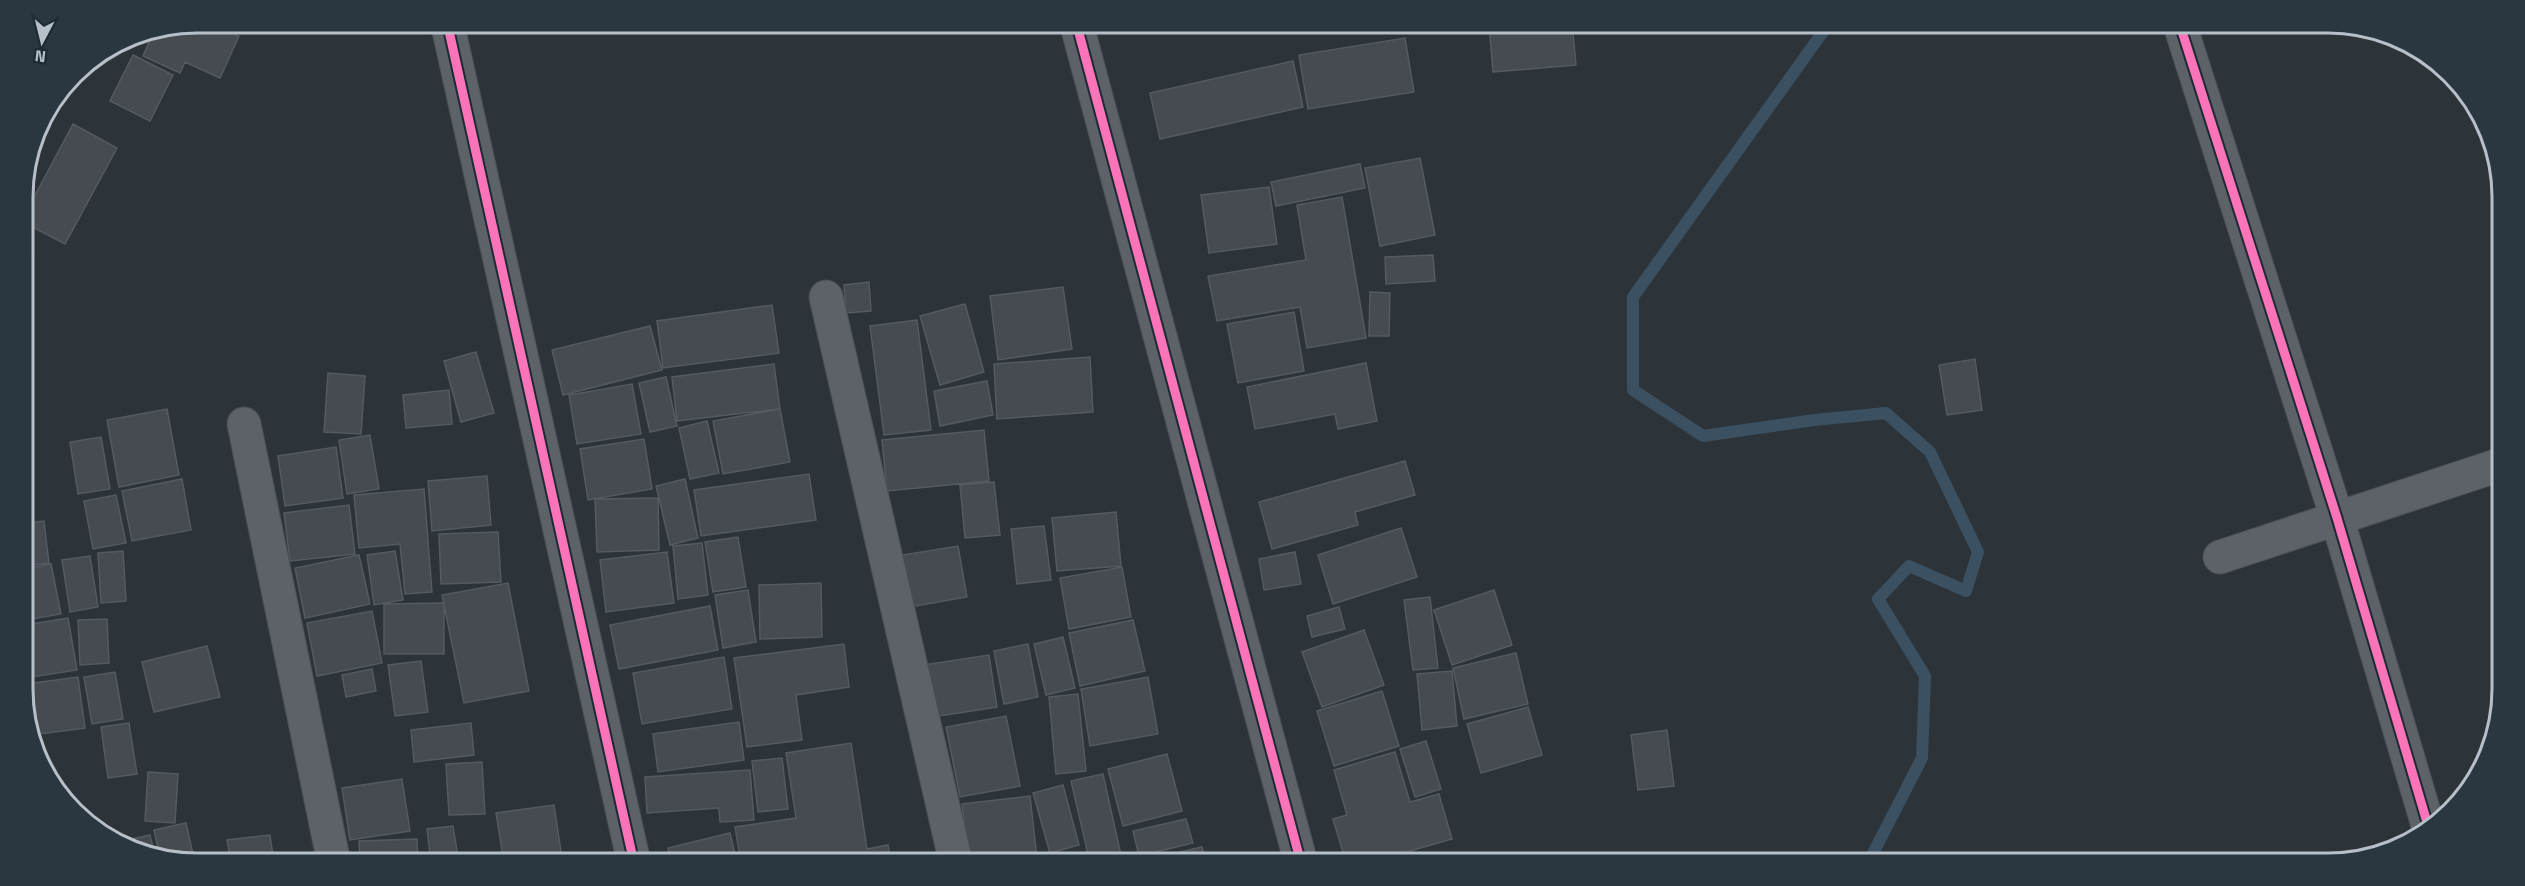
<svg xmlns="http://www.w3.org/2000/svg" width="2525" height="886" viewBox="0 0 2525 886" font-family="'Titillium Web',sans-serif">
	<style>
		.lines { fill: none; stroke-linecap: round; stroke-linejoin: round }
		.stream { stroke: #3b5162; stroke-width: 12 }
		.building { fill: #454b50; stroke: #545a61; stroke-width: 1.5 }
		.minor-casing { stroke: #4a4f54; stroke-width: 35 }
		.minor { stroke: #5c6267; stroke-width: 33 }
		.cycleway-casing { stroke: #1f2b34; stroke-width: 13 }
		.cycleway { stroke: #fb73b8; stroke-width: 9 }
		.rim { fill: none; stroke: #b7c0c9; stroke-width: 3 }
	</style>
	<rect width="100%" height="100%" fill="#2c3339"/>
	<g class="lines">
		<path class="stream" d="M1830 22 1633 297V390L1703 436 1814 420 1886 413 1930 452 1978 552 1966 591 1909 566 1878 599 1925 676 1922 758 1868 863"/>
	</g>
	<path class="building" d="M197 22H208L239 36 220 78 185 62 180 73 143 56 154 31Z
		M220 22H241L238 30Z
		M1507 22H1572L1576 65 1493 72 1489 24Z
		M1405 38 1414 92 1308 109 1299 55Z
		M133 55 173 75 150 121 110 101Z
		M1293 61 1303 107 1160 139 1150 93Z
		M73 124 117 148 65 244 23 222V218Z
		M1420 158 1435 235 1380 246 1365 168Z
		M1360 164 1365 188 1276 206 1271 182Z
		M1269 187 1277 244 1209 253 1201 195Z
		M1342 197 1366 338 1307 348 1300 307 1217 321 1208 276 1306 260 1297 205Z
		M1433 255 1435 281 1386 284 1385 257Z
		M869 282 871 311 846 313 844 285Z
		M1063 287 1072 349 998 360 990 296Z
		M1370 292 1390 293 1389 336H1369Z
		M965 304 984 372 940 385 920 316Z
		M772 305 779 353 663 368 657 321Z
		M1294 312 1304 371 1238 383 1227 324Z
		M917 320 931 430 884 435 870 326Z
		M650 326 662 370 563 395 552 350Z
		M476 352 494 413 461 422 444 361Z
		M1090 357 1093 412 997 419 994 364Z
		M1975 359 1982 410 1947 415 1939 365Z
		M1366 363 1377 421 1338 429 1335 414 1255 429 1247 387Z
		M774 364 780 409 677 421 672 377Z
		M328 373 365 376 361 434 324 432Z
		M666 377 677 426 650 432 639 383Z
		M987 381 993 415 940 426 934 391Z
		M632 384 641 434 577 444 569 395Z
		M449 390 452 424 406 428 403 395Z
		M167 409 179 475 119 487 107 420Z
		M780 409 790 462 723 474 713 421Z
		M707 421 719 473 690 479 679 428Z
		M984 430 989 481 887 491 882 440Z
		M370 435 379 489 347 494 339 440Z
		M101 437 110 489 78 494 70 442Z
		M644 439 652 489 588 500 580 449Z
		M336 447 343 498 285 506 278 456Z
		M1405 461 1415 495 1355 512 1358 525 1272 549 1259 502Z
		M809 474 816 520 701 536 694 490Z
		M487 476 491 525 432 531 428 481Z
		M182 479 191 530 132 541 122 491Z
		M685 479 698 538 670 545 656 486Z
		M994 482 1000 535 965 538 960 485Z
		M424 489 432 592 405 594 400 544 359 548 354 495Z
		M116 495 126 543 93 549 84 501Z
		M658 498 659 550 597 552 595 499Z
		M349 505 355 554 290 561 284 513Z
		M1116 512 1121 566 1057 571 1052 518Z
		M44 521 49 563 25 566V523Z
		M1044 526 1051 580 1017 584 1011 529Z
		M1401 528 1417 577 1333 604 1318 555Z
		M498 532 501 582 441 584 439 534Z
		M738 537 746 587 713 592 705 542Z
		M702 543 708 595 678 599 673 546Z
		M958 546 967 597 905 608 896 556Z
		M123 551 126 601 101 603 98 553Z
		M395 551 403 600 374 605 367 555Z
		M667 552 674 603 606 612 600 560Z
		M1295 552 1301 584 1264 590 1259 559Z
		M359 555 370 604 305 618 295 568Z
		M90 556 98 607 70 612 62 560Z
		M51 564 61 614 25 620V569Z
		M1122 567 1131 617 1069 629 1060 578Z
		M508 583 529 691 464 703 442 595Z
		M821 583 822 637 760 639 759 585Z
		M748 590 756 642 723 648 715 595Z
		M1494 590 1512 645 1452 665 1434 610Z
		M1430 597 1438 668 1413 670 1404 600Z
		M444 603V654H384V604Z
		M710 606 718 650 619 669 610 625Z
		M1339 607 1345 629 1312 637 1307 616Z
		M372 611 382 663 317 676 307 623Z
		M68 618 77 670 26 678 25 625Z
		M107 619 109 663 80 665 78 620Z
		M1133 620 1145 671 1080 686 1069 633Z
		M1364 630 1384 685 1322 707 1302 652Z
		M1063 637 1075 688 1046 695 1034 644Z
		M844 644 849 687 796 695 802 740 747 747 734 658Z
		M1028 644 1038 697 1004 704 994 651Z
		M207 646 220 697 154 712 142 662Z
		M1516 653 1528 704 1464 719 1453 668Z
		M989 655 997 707 933 717 924 665Z
		M724 657 732 709 642 724 633 673Z
		M421 661 428 712 395 716 388 665Z
		M372 669 376 691 346 697 342 675Z
		M1452 671 1457 726 1422 730 1417 674Z
		M115 672 123 719 92 724 84 677Z
		M78 677 85 728 32 735 26 723V684Z
		M1148 677 1158 734 1090 746 1081 689Z
		M1382 691 1399 746 1334 766 1317 711Z
		M1078 694 1086 771 1056 774 1049 697Z
		M1528 707 1542 755 1481 773 1467 724Z
		M1006 716 1020 786 960 797 946 727Z
		M739 722 744 760 658 772 653 734Z
		M129 723 137 774 108 778 101 727Z
		M471 723 474 755 414 762 411 730Z
		M1667 730 1674 786 1638 790 1631 735Z
		M1426 741 1441 789 1415 797 1400 749Z
		M851 743 867 849 888 845 891 863H741L735 827 796 818 786 753Z
		M1395 752 1410 802 1439 794 1452 839 1368 863H1346L1333 819 1347 815 1334 770Z
		M1167 754 1182 811 1123 826 1108 769Z
		M782 758 788 809 758 812 752 761Z
		M482 762 485 814 449 815 446 764Z
		M750 770 754 820 720 822 719 808 647 813 645 777Z
		M148 772 178 774 175 823 145 821Z
		M1103 774 1122 860 1090 863 1071 781Z
		M402 779 410 831 350 840 342 788Z
		M1063 785 1079 845 1050 853 1033 793Z
		M1030 796 1037 858 969 863 962 804Z
		M554 805 562 858 504 863 496 813Z
		M1186 819 1193 843 1139 856 1133 831Z
		M186 823 195 863 160 857 154 830Z
		M453 826 459 863H431L427 829Z
		M730 833 737 863H671L668 848Z
		M150 835 155 857 141 854 122 841Z
		M270 835 274 862 231 863 227 840Z
		M417 839 418 863H360L359 841Z
		M1202 847 1206 863H1133Z
		M1083 858 1084 863H1033Z"/>
	<g class="lines">
		<defs>
			<path id="minor" d="M447 22 634 863
				M1076 22 1301 863
				M2179 22 2337 518 2429 829
				M826 297 956 863
				M244 424 334 863
				M2220 557 2502 464"/>
		</defs>
		<use href="#minor" class="minor-casing"/>
		<use href="#minor" class="minor"/>
		<defs>
			<path id="cycleway" d="M447 22 634 863
				M1076 22 1301 863
				M2179 22 2337 518 2429 829"/>
		</defs>
		<use href="#cycleway" class="cycleway-casing"/>
		<use href="#cycleway" class="cycleway"/>
	</g>
	<path d="M0 0H2525V886H0ZM197 33H2328A164 164 0 0 1 2492 197V689A164 164 0 0 1 2328 853H197A164 164 0 0 1 33 689V197A164 164 0 0 1 197 33Z" fill="#2b3740" fill-rule="evenodd"/>
	<path class="rim" d="M197 33H2328A164 164 0 0 1 2492 197V689A164 164 0 0 1 2328 853H197A164 164 0 0 1 33 689V197A164 164 0 0 1 197 33Z"/>
	<g transform="translate(42 42) rotate(187)" stroke="#1f2b34" stroke-width="4.5" paint-order="stroke">
	<path d="M0-4.5L10 22L0 15L-10 22Z" fill="#b7c0c9"/>
	<text y="-9" font-size="16" font-weight="bold" text-anchor="middle" fill="#b7c0c9">N</text>
	</g>
</svg>
